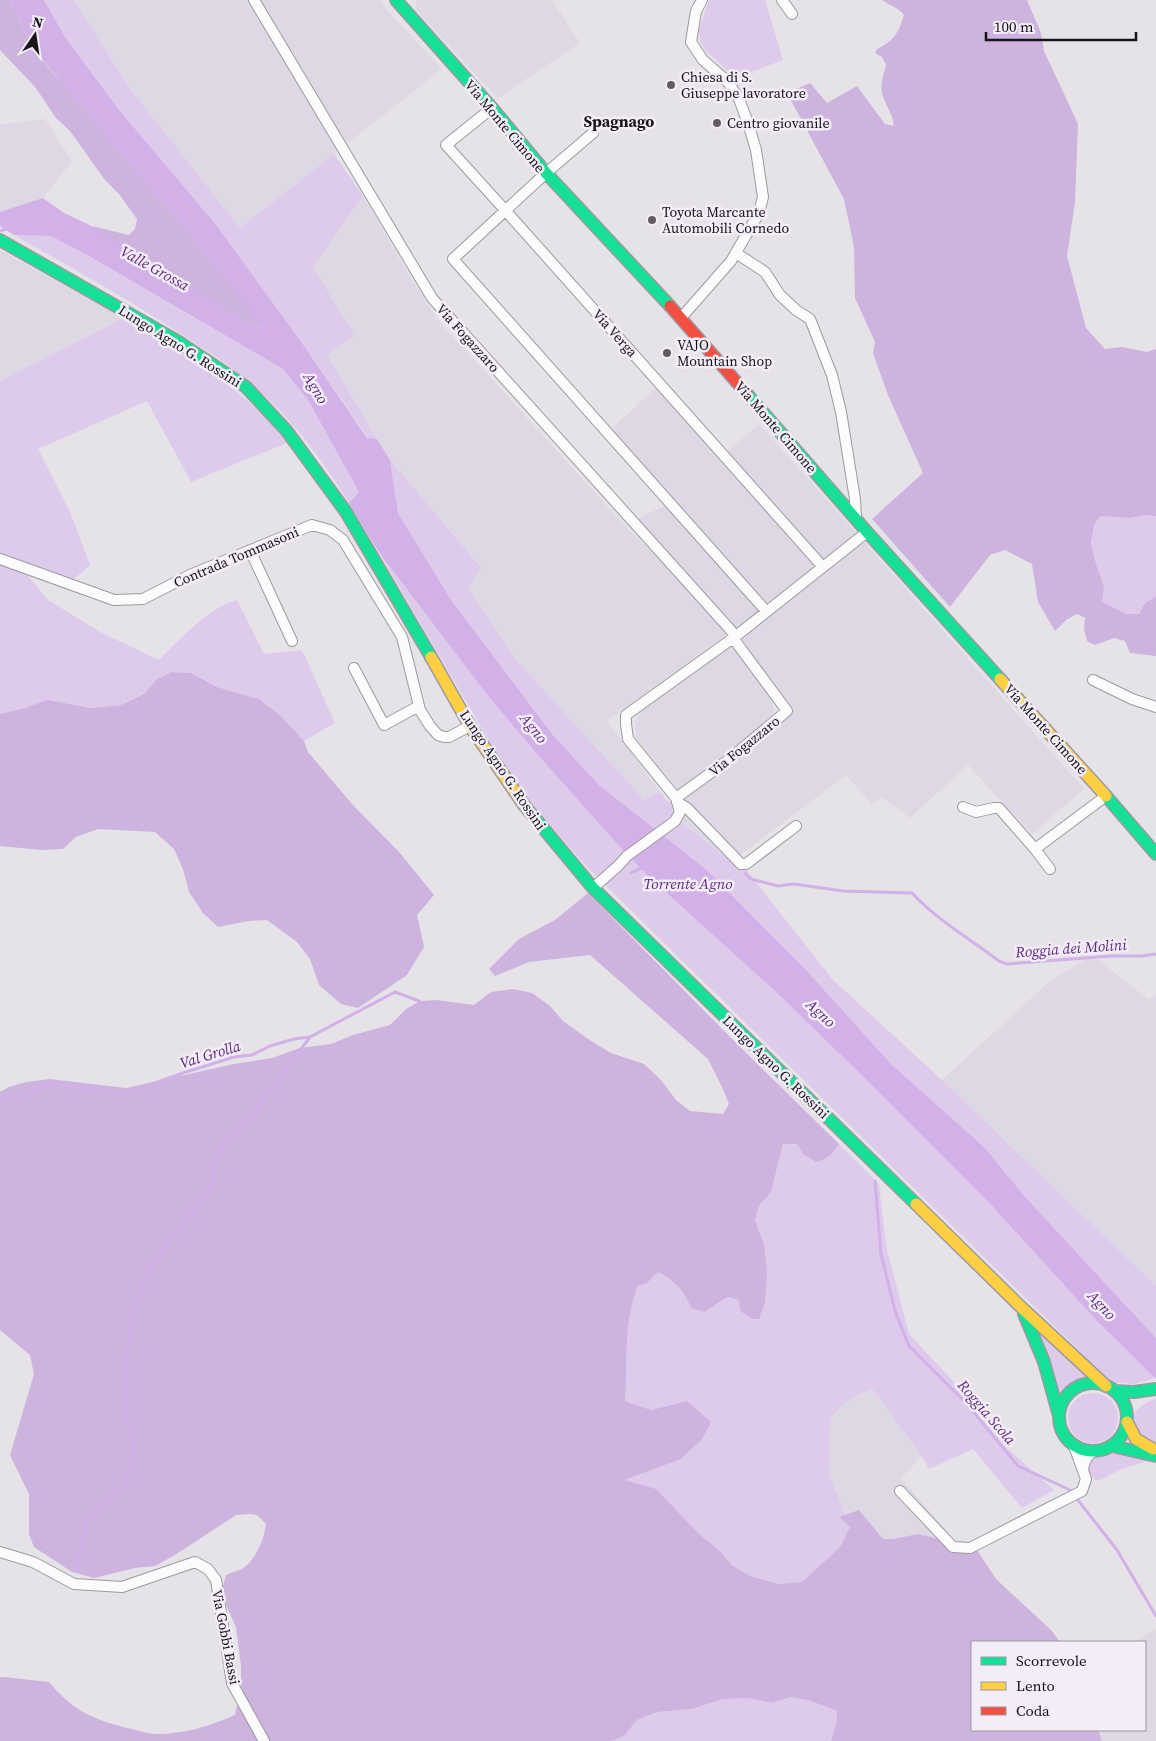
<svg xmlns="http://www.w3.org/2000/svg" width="1156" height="1741" viewBox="0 0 1156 1741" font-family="'Source Serif 4',serif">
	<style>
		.built { fill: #ded7e4 }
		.green { fill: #decbeb }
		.forest { fill: #cdb4df }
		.water { fill: #d1b1e7 }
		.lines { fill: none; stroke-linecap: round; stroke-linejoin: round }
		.stream { stroke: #d1b1e7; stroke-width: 3 }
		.street-casing { stroke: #9d9a9f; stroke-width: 12 }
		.fast-casing { stroke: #9d9a9f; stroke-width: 14 }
		.slow-casing { stroke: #9d9a9f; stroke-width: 14 }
		.jam-casing { stroke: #9d9a9f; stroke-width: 14 }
		.street { stroke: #fbfbfc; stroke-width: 10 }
		.fast { stroke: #16e098; stroke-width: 11 }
		.slow { stroke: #ffcf43; stroke-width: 11 }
		.jam { stroke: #f24e42; stroke-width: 11 }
		.poi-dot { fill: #5f5d61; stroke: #f3edf8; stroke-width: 2 }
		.labels { text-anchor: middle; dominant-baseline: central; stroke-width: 5; stroke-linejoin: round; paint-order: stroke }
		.poi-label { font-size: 14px; fill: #171519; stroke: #f3edf8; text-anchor: start }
		.street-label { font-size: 14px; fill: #171519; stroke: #f3edf8 }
		.water-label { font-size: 15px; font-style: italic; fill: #5f277f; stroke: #f3edf8 }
		.quarter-label { font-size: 16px; font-weight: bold; fill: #171519; stroke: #f3edf8 }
	</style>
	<rect width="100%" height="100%" fill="#e5e2e8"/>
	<path class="built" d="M72 0H380L387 10 442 69 240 228 131 90Z
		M416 0H552L580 43 498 98 416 10Z
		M45 119 72 161 43 198 0 212V125Z
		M363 196 410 277 437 319 628 529 680 580 727 634 608 720 609 724 660 792 644 800 516 660 468 589 481 566 390 460 327 355 313 267Z
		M0 250 68 288 124 318 0 381Z
		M662 382 725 454 759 424 1084 789 1032 834 968 765 910 818 882 797 872 804 846 775 731 862 674 815 671 803 677 802 716 776 786 718 793 709 754 660 732 622 636 519 667 505 605 435Z
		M733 646 751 668 773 703 774 713 747 738 678 790 636 738 635 721 645 706Z
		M1092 955 1149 1000 1156 994V1286L942 1080 1048 983Z
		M873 1388 922 1456 901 1478 957 1543 918 1534 893 1539H883L859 1510 845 1515 829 1473 831 1417 846 1402Z
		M1156 1629V1741H1102L1098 1730H1145V1642H1134Z"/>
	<path class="green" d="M44 0H73L131 90 240 228 334 154 363 196 313 267 354 335 327 355 377 439 368 438 304 346 119 110 65 37Z
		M709 0H765L783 60 735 78 705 50 700 41 699 30Z
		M14 235 51 236 89 256 283 369 308 400 359 492 349 503C327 466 297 426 265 396 241 373 214 355 186 337 131 301 72 268 14 235Z
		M124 318C184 355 243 386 287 443L191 482 147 401 38 449 70 512 90 565 73 580 0 555V381Z
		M390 460 481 567 468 589 516 660 644 800 660 792 667 801 671 803 674 816 731 862 747 871 833 980 942 1080 1156 1286V1338L1026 1198 985 1148 891 1064 806 970 708 871 599 785 552 734 451 600 398 513Z
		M1145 515 1156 516V596L1145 603 1139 614H1126L1101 602 1104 586 1096 564 1091 543 1094 525 1100 516 1130 518Z
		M378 551 545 763 620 847 650 878 773 989 882 1095 993 1207 1096 1320 1155 1378 1135 1384 1111 1382 590 870 552 827 509 775Z
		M0 562 23 570 48 600 102 633 159 660C182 638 206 609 237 600L264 654 302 650 335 723 304 741 281 716 259 699 217 687 191 673 171 672 157 679 144 694 121 705 91 708 47 701 26 708 0 714Z
		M783 1144H797L804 1155 816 1162C828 1159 833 1154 839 1144L879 1184 886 1245 909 1334 953 1381 976 1413 1008 1449 1054 1490 1022 1508 973 1449 929 1469 922 1456 872 1388 846 1402 831 1417 829 1473 845 1515 839 1517 850 1527 840 1547 802 1582 780 1584 750 1576 732 1565 717 1548 699 1534 622 1480 681 1459 711 1423 687 1401 651 1410 625 1401C628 1363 623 1322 638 1286L646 1284 658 1272C674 1280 685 1291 691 1308L718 1304 728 1297 739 1300 740 1311 752 1319 759 1318 764 1244 755 1220 759 1206 771 1192Z
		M1033 1322 1089 1376 1071 1383 1058 1394Z
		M1068 1418a25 25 0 1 1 50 0a25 25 0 1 1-50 0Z
		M1156 1398V1444C1138 1437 1134 1433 1134 1413L1144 1404Z
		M1109 1454H1122L1150 1460 1122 1469 1098 1481C1088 1476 1086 1470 1090 1459L1099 1456Z
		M790 1697 808 1700 837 1711 836 1724 831 1741H612L624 1736 637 1720 657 1712 692 1709 723 1699 747 1698 773 1703Z"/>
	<path class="forest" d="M0 0H10L31 44 53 73 201 248 263 327 250 324 92 226 129 235 135 229 137 219 119 194 105 180 70 131 56 118 35 87 0 50Z
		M882 0H1027L1041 33 1044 51 1078 124 1075 202 1067 256 1086 328 1105 349 1122 347 1147 352 1156 349V516L1145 515 1130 518 1100 516 1094 525 1091 543 1096 564 1104 586 1102 602 1126 614H1139L1145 603 1156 596V656L1130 653 1125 641 1114 638 1095 645 1087 641 1084 629 1085 618 1077 614 1066 620 1055 631 1038 602 1032 564 1005 550 990 555 950 607 872 519 923 473 888 395 873 353 875 342 855 298 854 247 844 199 787 93 810 83 827 103 857 86 885 124 894 126C893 114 885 105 882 93 880 83 884 74 886 65L882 57 875 53 877 49C894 41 899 32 904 15 898 7 890 6 882 0Z
		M171 672 191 673 217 687 259 699 281 716 304 741 308 752 352 804 399 852 434 895 417 915 424 947 407 975 358 1008 341 1004 319 985 310 959 297 942 267 920 249 921 218 927 203 913 189 892 183 869 174 849 155 832 98 829 76 837 63 849 41 850 0 846V714L25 708 47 700 91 708 121 705 144 694 157 679Z
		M588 893 734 1041 839 1144C833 1154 828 1159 816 1162L804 1155 797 1144H783L771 1192 759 1206 755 1220 764 1244 767 1272 765 1302 759 1319H752L740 1311 739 1300 728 1297 704 1312 691 1308C685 1291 674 1280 658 1272L646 1284 638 1286C623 1322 628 1363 625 1401L651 1410 687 1401 711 1422 702 1439 681 1459 624 1480 656 1489 699 1534 717 1548 732 1565 750 1576 779 1584 802 1582 840 1547 850 1527 839 1517 859 1510 883 1539H893L918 1534 975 1547 996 1579 1051 1630 1060 1642H972V1730H1098L1102 1741H831L836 1724 837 1711 808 1700 790 1697 773 1703 747 1698 723 1699 692 1709 657 1712 637 1720 624 1736 612 1741H0V1677H4L49 1682C72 1710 92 1719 127 1728 137 1730 147 1734 157 1734 184 1734 210 1726 235 1715L241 1687V1666L236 1627 221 1594 226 1575C232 1572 240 1571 245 1567 257 1556 264 1540 266 1524L257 1515 250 1514 236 1515 175 1555 155 1566 135 1568 94 1578 72 1572 34 1547 29 1534V1494L10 1455 34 1374 30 1355 0 1330V1092L9 1087 26 1082 50 1079 126 1088 234 1064 272 1058 300 1048 331 1044 353 1035 390 1025 406 1009 420 1001 436 1000 474 1005 491 992 513 989 532 993 550 1006 563 1021 588 1039 611 1053 644 1064 661 1080 676 1100 690 1111 723 1114 729 1104 723 1089 708 1059 590 955 529 962 495 976 489 969 519 939 555 920Z"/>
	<path class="water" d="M10 0H44L65 37 119 110 216 225 304 346 367 438 377 439 390 460 398 513 451 600 552 734 599 785 708 871 806 970 891 1064 985 1148 1026 1198 1156 1338V1379L1096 1320 993 1207 882 1095 773 989 650 878 620 847 545 763 489 697 378 551 349 503 359 492 308 400 283 369 89 256 51 236 14 235 0 226V212L43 198 64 213 100 230 250 324 262 327 201 248 63 85 31 44Z"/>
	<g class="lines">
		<path class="stream" d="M0 231 9 228
			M631 873 644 867
			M745 873 751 879 778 886 794 884 843 891 912 893C937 920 970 939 999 961L1007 964 1111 956H1142L1156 954
			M0 1098 20 1099 39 1087 53 1083 120 1095 139 1092 155 1083 186 1072 234 1057 252 1055 270 1046 294 1039 310 1037 395 992 419 1001
			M875 1181 881 1254 895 1311 909 1346 967 1404 1018 1466 1070 1490 1117 1550 1156 1616
			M78 1570 81 1541 88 1521 115 1496 127 1478 134 1452 132 1432 126 1416V1367L130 1326 136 1302 142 1285 167 1242 203 1199 211 1184 212 1163 223 1146 241 1129 310 1037"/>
		<defs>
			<path id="street" d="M254 0 432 298 736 636
				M782 0 792 14
				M492 108 446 145 505 210 823 567
				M593 133 546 173 453 259 766 611
				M736 253 765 272 780 295 796 310 810 319 832 375 841 412 855 499 856 518
				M681 318 731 261 759 213 763 197 756 150 748 123 739 99 728 82 703 60 691 42 696 11 702 0
				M250 550 292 641
				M0 559 114 600 143 599 190 575 312 525 330 530 343 540 402 637 420 710 430 726 438 735 444 737H449L470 726
				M354 668 384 725 419 706
				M1093 680 1132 699 1156 707
				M676 798 727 761 787 711 733 638
				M677 802 687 808 741 864H746L796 826
				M963 807 976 812 994 808H999L1035 849
				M1050 869 1035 849 1106 796
				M593 888 618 866 627 856 675 821 680 812 676 798 628 739 626 724V715L736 636 867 532
				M1083 1469C1085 1461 1086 1456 1094 1451
				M900 1491 953 1547 970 1548 1082 1491 1086 1479 1074 1446
				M0 1552 33 1562 74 1584 122 1587 195 1562 208 1569 216 1580 232 1683 264 1741"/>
			<path id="fast" d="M396 0 492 108 546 173 670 306
				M0 240 179 342 246 387 286 430 346 512 431 657
				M747 394 867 532 1000 679
				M1106 796 1156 854
				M524 805 593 888 916 1204
				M1024 1314 1044 1362 1059 1416
				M1059 1417a34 34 0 1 1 68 0a34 34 0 1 1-68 0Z
				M1115 1391 1134 1392 1156 1389
				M1112 1446 1156 1456"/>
			<path id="slow" d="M431 657 470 726 524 805
				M1000 679 1106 796
				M916 1204 1022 1308 1106 1386
				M1127 1422 1136 1439 1153 1449"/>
			<path id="jam" d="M670 306 747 394"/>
		</defs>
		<use href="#street" class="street-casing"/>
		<use href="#fast" class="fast-casing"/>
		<use href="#slow" class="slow-casing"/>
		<use href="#jam" class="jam-casing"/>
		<use href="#street" class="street"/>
		<use href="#fast" class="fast"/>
		<use href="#slow" class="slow"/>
		<use href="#jam" class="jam"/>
	</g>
	<g class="poi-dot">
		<circle cx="671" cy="85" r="5"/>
		<circle cx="717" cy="123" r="5"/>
		<circle cx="652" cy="220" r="5"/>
		<circle cx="667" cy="353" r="5"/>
	</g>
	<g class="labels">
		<g class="poi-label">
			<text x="681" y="77">Chiesa di S.<tspan x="681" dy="16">Giuseppe lavoratore</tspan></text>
			<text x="727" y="123">Centro giovanile</text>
			<text x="662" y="212">Toyota Marcante<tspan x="662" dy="16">Automobili Cornedo</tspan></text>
			<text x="677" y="345">VAJO<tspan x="677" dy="16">Mountain Shop</tspan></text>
		</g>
		<g class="street-label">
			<text transform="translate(505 126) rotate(50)">Via Monte Cimone</text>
			<text transform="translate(615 333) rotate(48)">Via Verga</text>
			<text transform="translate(468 338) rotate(48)">Via Fogazzaro</text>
			<text transform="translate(180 346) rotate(32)">Lungo Agno G. Rossini</text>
			<text transform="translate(776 427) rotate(49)">Via Monte Cimone</text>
			<text transform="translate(236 557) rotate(-23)">Contrada Tommasoni</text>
			<text transform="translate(1046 729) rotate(48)">Via Monte Cimone</text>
			<text transform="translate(744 746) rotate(-39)">Via Fogazzaro</text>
			<text transform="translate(503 770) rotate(56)">Lungo Agno G. Rossini</text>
			<text transform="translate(776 1067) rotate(44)">Lungo Agno G. Rossini</text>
			<text transform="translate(226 1637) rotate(79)">Via Gobbi Bassi</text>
		</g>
		<g class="water-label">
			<text transform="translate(155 268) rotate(29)">Valle Grossa</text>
			<text transform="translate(316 388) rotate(59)">Agno</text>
			<text transform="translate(534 728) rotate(51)">Agno</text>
			<text x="688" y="883">Torrente Agno</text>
			<text transform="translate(1071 948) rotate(-4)">Roggia dei Molini</text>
			<text transform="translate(821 1013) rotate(43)">Agno</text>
			<text transform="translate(210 1054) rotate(-17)">Val Grolla</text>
			<text transform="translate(1102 1305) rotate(47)">Agno</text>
			<text transform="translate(987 1412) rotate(49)">Roggia Scola</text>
		</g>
		<g class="quarter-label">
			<text x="619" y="121">Spagnago</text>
		</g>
	</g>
	<rect x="971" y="1641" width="175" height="90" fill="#f3edf8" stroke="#9b979f"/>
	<rect x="981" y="1657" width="25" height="8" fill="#16e098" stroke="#9b979f"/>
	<text x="1016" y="1666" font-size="15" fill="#171519">Scorrevole</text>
	<rect x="981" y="1682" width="25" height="8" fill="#ffcf43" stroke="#9b979f"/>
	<text x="1016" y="1691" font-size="15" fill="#171519">Lento</text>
	<rect x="981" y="1707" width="25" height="8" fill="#f24e42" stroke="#9b979f"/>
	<text x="1016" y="1716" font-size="15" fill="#171519">Coda</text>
	<g transform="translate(35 35) rotate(13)" stroke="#f3edf8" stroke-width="4" paint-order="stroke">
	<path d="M0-4L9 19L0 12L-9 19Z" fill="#171519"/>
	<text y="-8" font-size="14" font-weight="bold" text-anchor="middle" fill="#171519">N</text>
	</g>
	<path d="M986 32v8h150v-8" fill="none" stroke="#171519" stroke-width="2.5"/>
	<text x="994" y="32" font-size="15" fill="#171519" stroke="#f3edf8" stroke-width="4" paint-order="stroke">100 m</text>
</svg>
